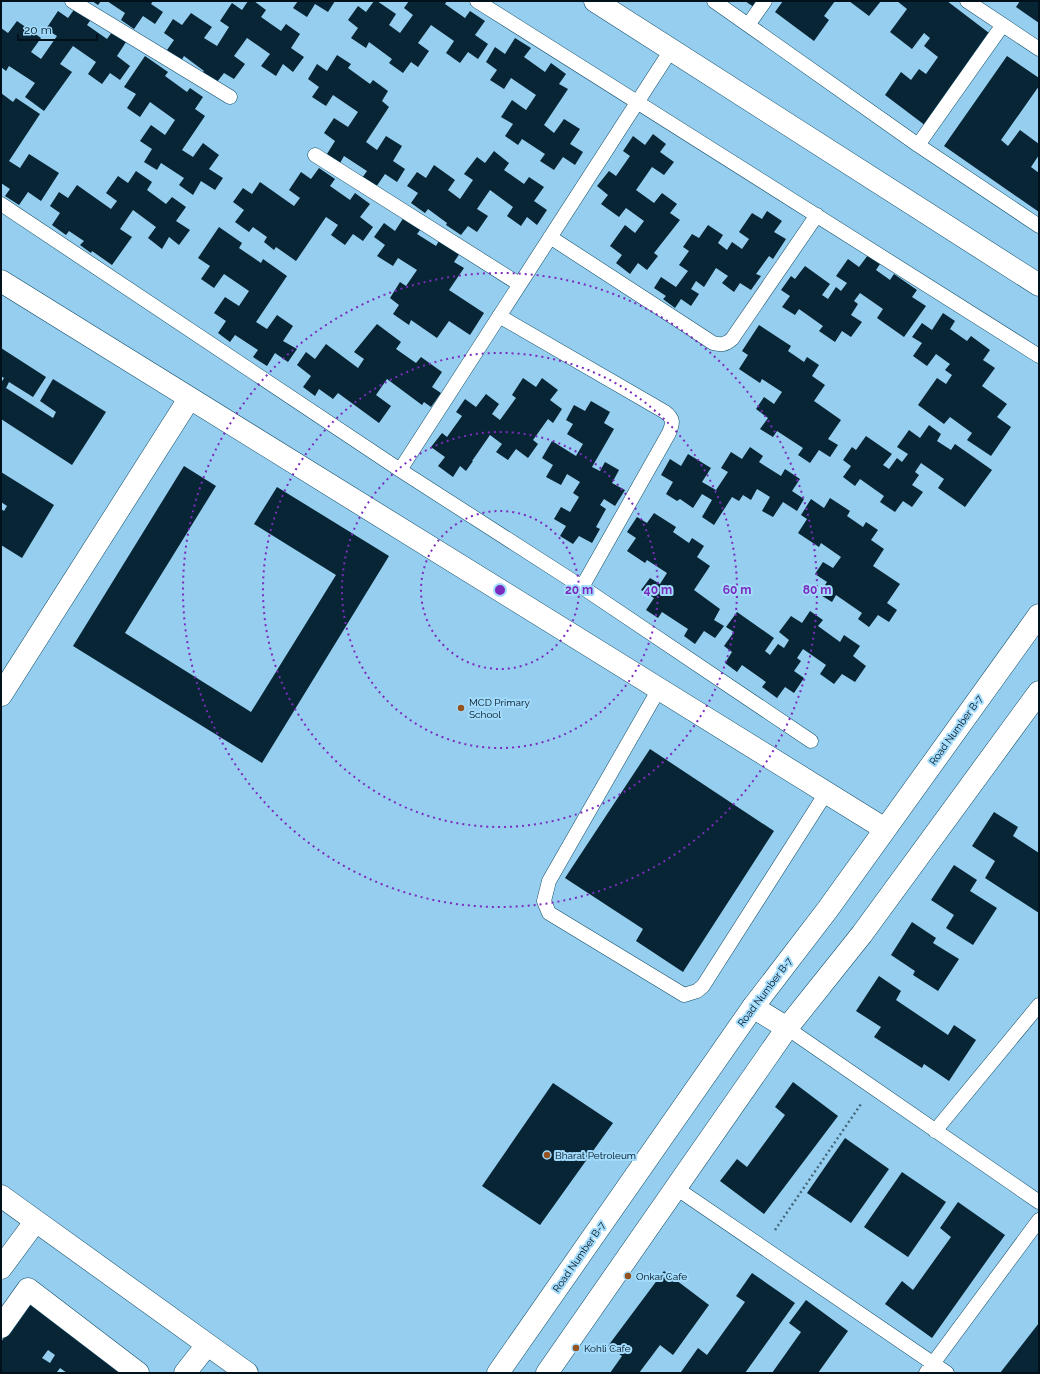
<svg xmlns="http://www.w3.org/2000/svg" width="1040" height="1374" viewBox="0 0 1040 1374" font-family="Raleway,sans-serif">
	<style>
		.building { fill: #072534; fill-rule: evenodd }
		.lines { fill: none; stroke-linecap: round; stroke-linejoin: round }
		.lane-casing { stroke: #124d68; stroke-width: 15 }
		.street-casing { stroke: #124d68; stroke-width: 23 }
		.secondary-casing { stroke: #124d68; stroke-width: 23 }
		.path { stroke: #44677b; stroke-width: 2.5; stroke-dasharray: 2 3; stroke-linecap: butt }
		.lane { stroke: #fff; stroke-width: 14 }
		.street { stroke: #fff; stroke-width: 22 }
		.secondary { stroke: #fff; stroke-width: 22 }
		.ring { fill: none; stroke: #7b2cbf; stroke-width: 2; stroke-dasharray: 2 4 }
		.poi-dot { fill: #955322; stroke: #a2dbfb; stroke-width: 1.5 }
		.labels { text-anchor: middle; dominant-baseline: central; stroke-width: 4; stroke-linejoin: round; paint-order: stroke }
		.poi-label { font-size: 10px; fill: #00111c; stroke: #a2dbfb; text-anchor: start }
		.street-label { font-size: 10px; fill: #00111c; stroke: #a2dbfb }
		.centre { fill: #7b2cbf; stroke: #a2dbfb; stroke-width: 2 }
		.ring-label { font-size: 12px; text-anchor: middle; font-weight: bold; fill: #7b2cbf; stroke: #a2dbfb; stroke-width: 4; stroke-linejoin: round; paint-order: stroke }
	</style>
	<rect width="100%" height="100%" fill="#95ceee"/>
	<path class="building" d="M92 1H101L98 5Z
		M107 1H153L151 4 163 12 155 24 143 16 134 29 121 20 125 13Z
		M248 1H254L266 10 261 17 281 31 286 24 300 34 291 48 304 57 293 72 283 64 276 76 261 66 270 54 247 38 234 56 245 64 234 79 224 73 217 82 203 72 204 71 184 56 181 61 167 50 174 40 164 33 173 19 182 25 191 13 212 27 204 38 217 46 229 27 220 21 232 3 242 10Z
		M298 1H335L328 12 315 4 307 17 293 8Z
		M374 1H377L396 14 389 25 400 33 413 15 404 8 409 1H447L445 4 465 18 470 11 485 21 475 35 488 44 478 59 468 52 460 63 446 53 454 41 431 25 418 43 429 51 418 67 411 62 403 73 389 63 392 59 369 42 366 48 351 38 358 28 348 20 358 6 366 12Z
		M745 1H764L758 10Z
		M783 1H835L824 16 829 20 814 41 775 12Z
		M849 1H881L869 16Z
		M897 1H947L993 36 926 126 885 95 901 72 911 80 919 69 926 74 938 57 924 46 930 38 924 33 912 49 890 32 907 9Z
		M1020 1H1039V23L1016 7Z
		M76 7 92 18 87 25 107 39 112 32 126 42 117 56 130 66 120 80 110 73 102 84 88 74 96 62 73 46 60 64 72 72 44 111 25 97 35 83 9 66 6 71 1 67V28L8 33 17 21 41 38 31 52 41 59 57 36 46 29 58 11 68 18Z
		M515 38 531 48 524 57 545 72 551 63 566 74 559 84 568 89 544 125 554 133 564 119 580 129 570 144 583 152 575 165 563 157 554 170 540 161 545 154 522 139 518 145 505 136 513 124 501 117 512 100 526 110 536 95 511 78 504 89 490 80 497 70 486 62 495 47 505 54Z
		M337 55 351 64 348 68 370 84 373 80 388 91 382 101 389 107 366 142 377 150 386 136 402 146 393 161 405 169 397 182 385 174 376 187 362 178 367 171 344 156 340 163 327 154 335 141 324 133 334 118 348 127 358 112 333 95 326 106 312 97 319 87 308 79 317 64 327 71Z
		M145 56 168 72 165 76 187 92 190 88 203 97 195 109 205 116 182 150 193 157 203 143 219 155 209 169 223 178 215 190 201 181 193 195 179 185 184 178 161 163 157 170 144 162 152 149 140 141 151 125 165 135 175 120 150 102 140 117 127 108 136 94 124 87Z
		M1007 56 1039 78V86L1001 140 1008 146 1020 130 1039 144V155L1031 167 1039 173V212L944 146Z
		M1 93 13 102 16 98 40 114 9 161 20 168 29 154 59 173 41 201 28 192 19 205 5 196 10 189 1 183Z
		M653 134 666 144 660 152 674 162 664 175 652 167 636 190 654 203 662 193 677 204 670 213 680 220 654 253 658 256 647 270 638 263 630 274 616 263 622 255 610 246 625 225 635 233 644 221 626 208 619 217 601 204 608 195 597 186 609 171 616 176 630 156 623 151 633 136 645 145Z
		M494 151 509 163 504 170 524 184 529 177 544 187 534 201 547 210 537 225 527 217 521 226 507 216 513 207 490 190 477 209 488 216 477 232 468 226 461 235 446 225 447 223 428 209 425 213 411 203 418 193 407 186 417 172 426 178 434 165 455 180 448 190 460 199 473 180 464 174 477 157 485 163Z
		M319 168 335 179 330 186 350 200 355 193 370 204 360 217 373 227 363 241 353 234 345 245 331 235 338 225 326 217 296 261 276 247 274 250 264 242 267 237 253 227 249 232 235 222 244 210 233 202 243 188 252 194 260 182 294 206 300 198 289 190 301 172 311 179Z
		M136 171 152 182 147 190 166 204 172 197 186 207 176 221 190 230 179 245 169 237 162 249 148 238 156 227 133 210 120 229 132 237 112 265 92 251 91 253 80 245 84 241 69 231 66 235 52 225 60 213 50 206 59 192 68 198 77 185 111 209 117 201 106 193 118 176 128 183Z
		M767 211 782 221 774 232 786 239 773 259 769 256 756 274 761 276 751 290 740 283 734 292 722 283 728 276 716 268 704 287 696 281 691 289 699 294 691 306 681 299 675 308 663 299 666 296 654 288 661 277 676 287 688 271 679 265 689 251 683 247 692 234 699 238 708 225 723 235 718 243 727 250 732 242 742 249 749 239 739 232 752 213 762 219Z
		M406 214 423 226 417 234 436 246 440 239 460 253 454 262 464 268 449 290 484 313 470 335 449 321 437 338 411 320 409 325 393 314 399 305 390 298 400 282 406 286 417 270 398 258 393 266 377 256 385 245 374 237 384 223 395 231Z
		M219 227 242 243 239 248 261 263 263 259 287 276 256 322 267 329 277 315 293 326 283 341 297 349 288 362 275 353 267 366 253 357 258 350 235 335 230 342 218 333 226 321 214 313 225 297 239 306 249 291 224 274 214 288 201 279 210 266 198 258Z
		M868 255 880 264 876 270 890 280 894 274 917 290 912 297 926 306 904 337 877 318 883 309 860 293 854 301 858 304 851 315 862 322 851 337 842 331 835 342 819 331 823 326 799 309 795 315 782 307 790 296 781 290 791 276 795 279 805 266 830 284 822 295 828 299 836 287 841 291 847 283 836 276 848 259 859 267Z
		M943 313 955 321 950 329 967 341 971 336 990 350 983 360 995 368 982 386 1007 404 997 417 1011 427 991 456 967 440 972 433 950 417 944 424 918 405 937 378 946 384 952 375 945 370 950 364 936 354 927 366 913 356 922 343 912 337 922 323 932 330Z
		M377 324 401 342 396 349 416 363 421 357 442 372 432 387 441 393 431 407 424 402 422 405 387 379 376 395 391 406 379 423 338 393 333 399 319 389 315 396 303 387 311 376 297 365 306 352 315 359 326 344 358 368 364 359 354 352Z
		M759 325 791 346 788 351 804 362 807 357 819 365 812 376 825 385 814 401 841 420 828 439 838 445 830 457 819 450 810 463 798 455 803 448 777 431 773 437 760 429 768 418 756 409 764 397 774 404 782 392 762 379 760 383 739 369 748 355 742 351Z
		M1 348 46 377 33 397 9 382 6 388 53 418 56 412 40 401 53 379 106 412 72 465 1 419V383L4 378 1 376Z
		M523 378 536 387 542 378 558 390 550 400 562 409 553 423 548 419 533 440 538 444 528 458 516 449 508 460 496 452 502 444 490 435 472 461H473L466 471 460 466 453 477 438 466 445 457 431 447 442 433 447 437 462 416 456 412 465 399 476 407 486 394 499 404 492 414 500 420 516 398 512 395Z
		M591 401 610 412 604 423 614 429 592 467 600 471 605 462 619 470 612 483 625 490 615 506 604 499 600 505 606 509 596 527 600 529 592 543 579 536 573 544 560 536 566 526 554 519 561 507 570 512 579 497 573 493 580 482 567 474 561 485 546 477 553 465 542 458 552 441 576 456 583 444 567 434 573 424 566 420 574 405 585 411Z
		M929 425 941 434 937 441 951 450 955 444 992 470 965 507 938 488 944 479 921 463 915 472 919 475 912 485 923 492 912 507 903 501 895 512 880 502 884 496 860 479 855 486 843 477 851 466 843 460 852 447 856 450 866 436 892 454 883 465 889 469 897 458 902 462 908 454 897 447 909 430 920 438Z
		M750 447 763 456 759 462 781 476 785 469 800 479 792 491 804 499 797 511 783 502 773 517 762 511 770 497 757 489 751 500 743 495 739 501 732 497 714 525 702 517 712 500 702 494 693 508 680 499 677 501 666 494 673 482 661 475 670 459 681 466 688 454 711 468 702 482 716 490 728 472 721 468 731 452 742 459Z
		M184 466 216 486 125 633 251 712 336 575 254 524 277 487 389 556 262 763 73 646Z
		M1 472 54 505 22 558 1 545V509L4 511 7 506 1 502Z
		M830 498 850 511 847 516 863 527 866 522 878 530 871 540 884 549 873 566 900 584 887 603 897 610 889 622 878 615 869 627 858 619 862 613 836 595 832 602 819 594 827 582 815 574 823 562 833 568 841 557 821 543 819 547 798 533 807 519 801 515 811 499 824 508Z
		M654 513 676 527 673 532 689 543 692 538 704 546 697 557 710 566 694 590 720 609 714 620 724 626 715 638 704 631 695 644 684 636 688 629 662 612 658 618 646 610 654 598 641 590 650 578 660 584 667 573 647 560 645 563 627 551 636 538 627 532 637 517 647 523Z
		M810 611 823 620 818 626 840 642 844 635 860 646 853 656 866 666 855 682 842 674 834 684 820 674 826 665 803 649 797 658 801 661 794 671 804 678 794 693 785 687 777 698 762 687 766 682 742 665 737 672 725 663 732 652 724 646 734 632 726 627 737 612 774 638 765 651 770 655 778 644 784 648 789 640 779 632 791 616 802 623Z
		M650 749 774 831 683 972 636 941 643 929 565 878Z
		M994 812 1018 827 1013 836 1039 853V913L985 878 995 861 972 846Z
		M954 865 977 880 970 891 997 908 973 945 946 928 954 915 931 900Z
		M912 922 936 938 933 943 959 959 938 991 913 975 915 971 891 955Z
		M879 976 901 991 896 1000 948 1035 954 1025 976 1040 949 1081 924 1064 922 1068 874 1037 881 1027 856 1011Z
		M793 1082 838 1116 764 1214 720 1181 737 1159 747 1167 785 1115 775 1107Z
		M553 1083 613 1123 540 1225 482 1186Z
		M845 1138 889 1169 851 1223 807 1193Z
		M902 1172 946 1202 908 1257 864 1227Z
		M958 1202 1005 1235 932 1338 885 1304 902 1281 913 1290 951 1237 940 1228Z
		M664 1271 709 1305 673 1355 660 1345 639 1373H610L622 1356 608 1346Z
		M752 1273 795 1303 745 1373H682L681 1372 698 1348 707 1355 745 1302 736 1296Z
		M806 1300 848 1331 818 1373H772L801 1332 789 1323Z
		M29 1301 131 1373H67L60 1368 57 1372 58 1373H1V1342ZM48 1350 55 1355 50 1363 42 1358Z
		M1039 1323V1373H1000Z"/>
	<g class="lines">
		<defs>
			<path id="lane" d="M72 1 230 97
				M477 1 1039 356
				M714 1 918 145 1039 226
				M967 1 1039 49
				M748 25 765 1
				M918 145 1002 26
				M315 155 519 284
				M1 204 400 470 582 587 811 741
				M550 237 713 343C721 345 725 345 732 339L817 215
				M499 316 665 412C674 419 673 423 669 433L582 587
				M400 470 671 50
				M659 689 549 881 544 901 549 913 684 995 697 991 703 986 826 793
				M787 1028 1039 1202
				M935 1131 1039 1005
				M676 1188 947 1373
				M926 1373 1039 1220"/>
			<path id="street" d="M595 1 1039 285
				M1 281 885 829
				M1 695 189 399
				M753 1007 787 1028
				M1 1196 247 1373
				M1 1268 35 1222
				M1 1327 28 1289 138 1373
				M185 1373 207 1345"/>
			<path id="secondary" d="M498 1373 753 1007 828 909 1039 615
				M547 1373 787 1028 862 934 1039 692"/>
		</defs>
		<use href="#lane" class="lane-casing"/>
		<use href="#street" class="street-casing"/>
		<use href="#secondary" class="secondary-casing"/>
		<path class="path" d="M775 1230 861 1104"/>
		<use href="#lane" class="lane"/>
		<use href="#street" class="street"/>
		<use href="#secondary" class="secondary"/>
	</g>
	<g class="ring">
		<circle cx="500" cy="590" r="79"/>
		<circle cx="500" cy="590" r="158"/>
		<circle cx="500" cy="590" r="237"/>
		<circle cx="500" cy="590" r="317"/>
	</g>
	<g class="poi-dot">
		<circle cx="461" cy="708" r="4"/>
		<circle cx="547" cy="1155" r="4"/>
		<circle cx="628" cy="1276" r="4"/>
		<circle cx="576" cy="1348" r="4"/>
	</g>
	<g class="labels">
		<g class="poi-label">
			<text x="469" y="702">MCD Primary<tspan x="469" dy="12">School</tspan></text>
			<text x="555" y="1155">Bharat Petroleum</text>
			<text x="636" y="1276">Onkar Cafe</text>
			<text x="584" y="1348">Kohli Cafe</text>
		</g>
		<g class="street-label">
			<text transform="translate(956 730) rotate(-54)">Road Number B-7</text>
			<text transform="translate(765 992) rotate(-53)">Road Number B-7</text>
			<text transform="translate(579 1257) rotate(-55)">Road Number B-7</text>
		</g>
	</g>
	<circle cx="500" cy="590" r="6" class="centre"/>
	<g class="ring-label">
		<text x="579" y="594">20 m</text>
		<text x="658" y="594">40 m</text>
		<text x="737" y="594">60 m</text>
		<text x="817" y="594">80 m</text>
	</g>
	<rect width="1040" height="1374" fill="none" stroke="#00111c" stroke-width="4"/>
	<path d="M18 34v6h79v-6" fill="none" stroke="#00111c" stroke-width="2"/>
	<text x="24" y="34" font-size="12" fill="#00111c" stroke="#a2dbfb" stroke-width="3" paint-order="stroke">20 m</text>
</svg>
